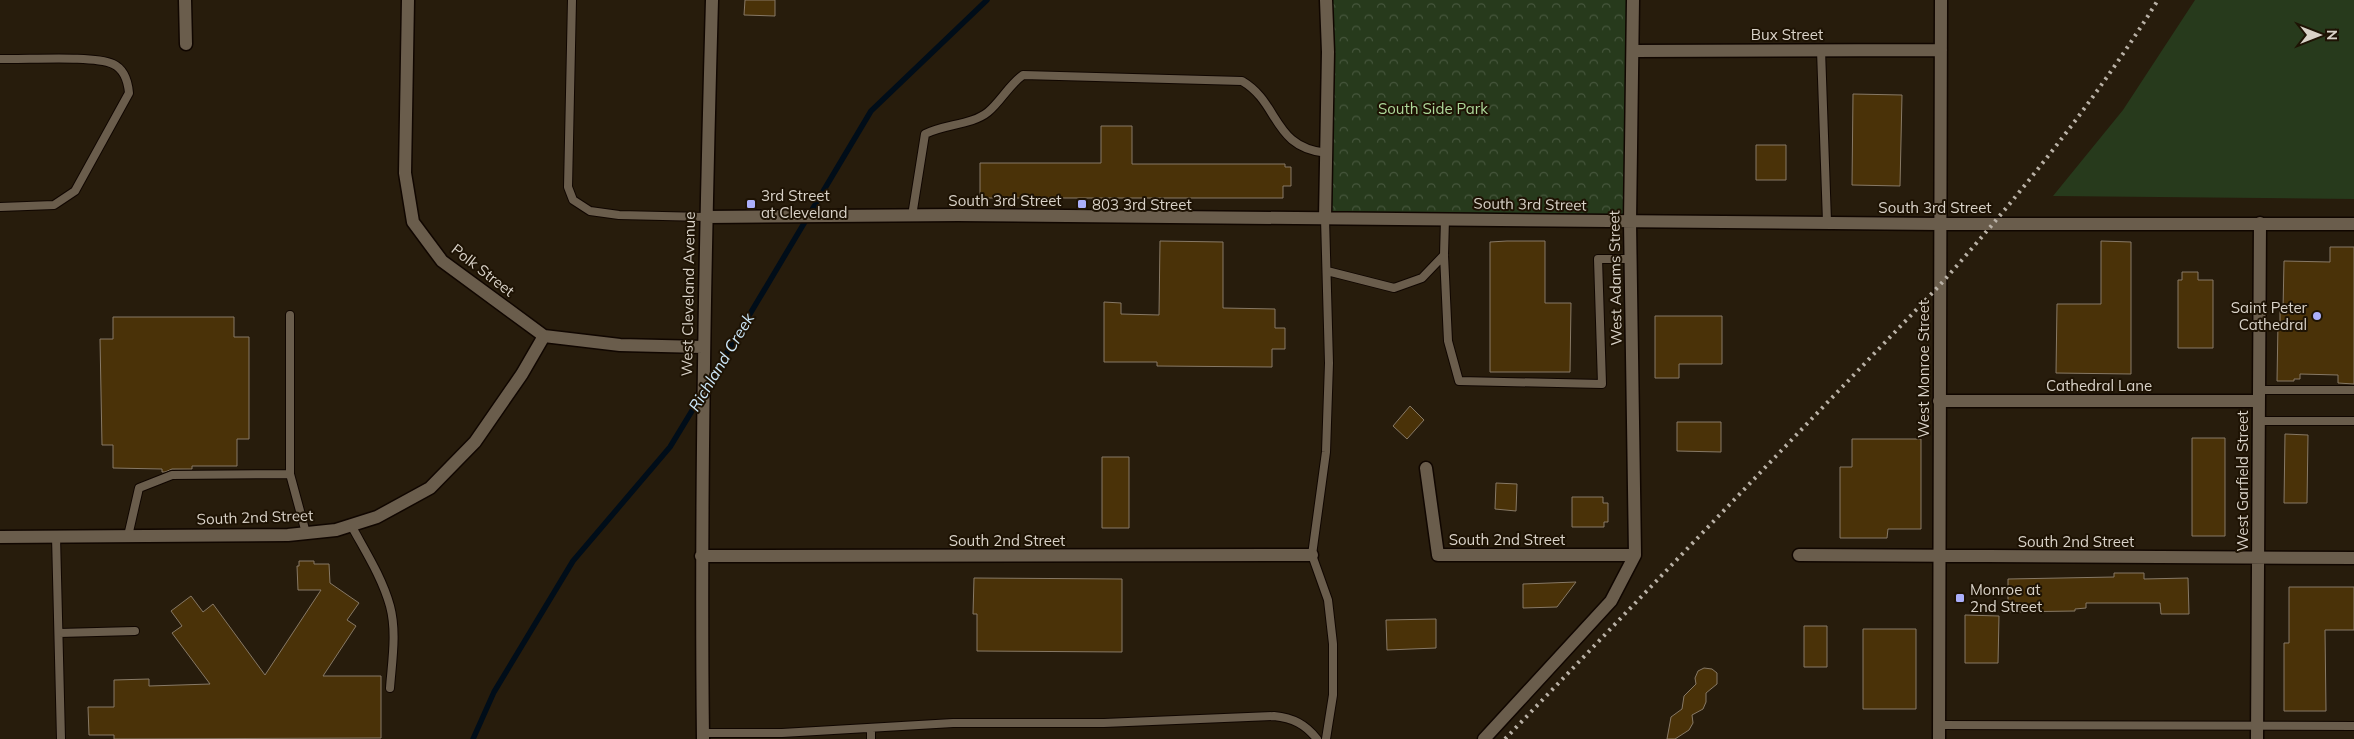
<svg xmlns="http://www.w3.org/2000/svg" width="2354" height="739" viewBox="0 0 2354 739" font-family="Mulish,sans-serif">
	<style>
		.grass { fill: #273a1c }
		.park { fill: url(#park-crowns) }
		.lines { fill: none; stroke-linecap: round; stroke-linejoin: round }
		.stream { stroke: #000d19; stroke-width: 5.5 }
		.building { fill: #4a3208; stroke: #877966 }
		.lane-casing { stroke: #100600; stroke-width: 10 }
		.street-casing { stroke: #100600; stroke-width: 15 }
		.lane { stroke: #6a5d4c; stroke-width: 8 }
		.street { stroke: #6a5d4c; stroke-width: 12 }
		.rail { stroke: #bab2a7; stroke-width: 4; stroke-dasharray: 2.5 5; stroke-linecap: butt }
		.poi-dot { fill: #abaffb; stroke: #1e1304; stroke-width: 2 }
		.labels { text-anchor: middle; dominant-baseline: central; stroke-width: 4; stroke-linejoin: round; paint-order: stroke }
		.street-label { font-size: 15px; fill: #d9d2c8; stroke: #1e1304 }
		.park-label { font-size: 15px; fill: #add799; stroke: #1e1304 }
		.poi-label { font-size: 15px; fill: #d9d2c8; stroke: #1e1304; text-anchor: start }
		.water-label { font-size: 16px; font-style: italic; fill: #cde8fa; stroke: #1e1304 }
	</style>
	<defs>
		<pattern id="park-crowns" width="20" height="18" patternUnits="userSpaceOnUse" patternTransform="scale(1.25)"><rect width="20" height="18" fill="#273a1c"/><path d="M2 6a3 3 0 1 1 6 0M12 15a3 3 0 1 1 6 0" fill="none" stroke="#46563c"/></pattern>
	</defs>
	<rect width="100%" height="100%" fill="#271c0c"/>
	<path class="grass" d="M2195 0H2354V199L2053 196 2123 110Z"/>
	<path class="park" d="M1325 0H1632L1630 214 1325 218Z"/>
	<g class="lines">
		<path class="stream" d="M707 386 871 111 987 0
			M473 739 494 692 573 561 670 447 701 396"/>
	</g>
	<path class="building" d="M745 0H775V16L744 15Z
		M1853 94 1902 95 1900 186 1852 185Z
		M1101 126H1132V164H1285V167H1291V186H1283V198H980V163H1101Z
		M1756 145H1786V180H1756Z
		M1160 241 1223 242V308L1275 309V328H1285V349H1272V367L1157 366V362H1104V302L1121 303V314L1159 315Z
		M1507 241H1545V303H1571L1570 372H1490V242Z
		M2101 241 2131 242V374L2056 373 2057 304H2101Z
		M2330 247H2354V384L2338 383V375L2300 374V379H2294V381H2277L2278 323H2280V310H2283L2284 261 2330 262Z
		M2182 272H2198V280H2213V348H2178V280H2182Z
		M1655 316H1722V364H1679V378H1655Z
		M113 317H234V337H249V439H237V466H192V469H172L165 472H162V469L113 468V445H102L100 339H113Z
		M1410 406 1424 420 1407 439 1393 426Z
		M1677 422H1721V452L1677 451Z
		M2285 434 2308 435 2307 503H2284Z
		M2192 438H2225V536H2192Z
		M1852 439H1921V529H1888L1887 538H1840V467H1852Z
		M1102 457H1129V528H1102Z
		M1496 483 1517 484 1516 511 1495 509Z
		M1572 497H1603V503H1608V522H1604V527H1572Z
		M299 561H314V564H329L330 583 359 603 347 620 356 626 323 676H381V738L114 739V735H89L88 707H114V680L149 679V686L210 684 172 633 182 626 171 611 191 596 203 612 213 604 265 675 321 590H298L297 566H299Z
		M2114 573H2144V579L2188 578 2189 614H2161L2160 603H2086V608L2075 609V611L2008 612V579L2114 577Z
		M974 578 1122 579V652L977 651V614H973Z
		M1576 582 1557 607 1523 608V584Z
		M2289 587H2354V630H2325L2326 711H2284V643H2289Z
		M1965 615 1999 616 1998 663H1965Z
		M1436 619V648L1387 650 1386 620Z
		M1804 626H1827V667H1804Z
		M1863 629H1916V709H1863Z
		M1704 668 1712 669 1717 673V684L1706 693V702L1703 709 1692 715 1693 723 1689 730 1675 739H1667L1671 717 1682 709 1684 696 1696 684 1695 678 1698 671Z"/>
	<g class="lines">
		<defs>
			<path id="lane" d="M572 0 568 187 573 200 590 211 619 215 706 217
				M1821 50 1827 222
				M0 59C25 60 93 55 113 64 124 69 128 82 129 93L75 191 54 205 0 207
				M912 216 925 134C944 124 972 125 988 112 1001 101 1009 85 1023 75L1242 81C1280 103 1272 148 1327 153
				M1325 218 1329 363 1326 452 1312 555 1328 600 1333 644V695L1326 739
				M1445 219 1444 255 1448 341 1459 381 1602 384 1598 259H1631
				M1327 271 1394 288 1422 278 1444 255
				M2259 390H2354
				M2259 421H2354
				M290 474V315
				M351 525C365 551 382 577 390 606 397 632 392 661 390 688
				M56 536 61 739
				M128 536 139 488 172 475 290 474 306 533
				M59 633 135 631
				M1939 725 2354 726
				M871 729V739
				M703 733H782L953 723H1104L1274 716C1293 718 1305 724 1317 739"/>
			<path id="street" d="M185 0 186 44
				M408 0 405 173 413 222 442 261 544 336 620 345 703 347
				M1634 51 1941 50
				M706 217 958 215 1939 224H2354
				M1325 218 1328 52 1326 0
				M1939 401H2259
				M1426 468 1438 555H1635
				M0 537 288 535 336 530 377 517 430 488 475 442 522 374 544 336
				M1799 555 2354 558
				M701 556 1312 555
				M703 739C700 492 705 246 712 0
				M1484 739 1611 601 1635 555 1630 222 1633 0
				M1939 739 1941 0
				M2257 739 2260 223"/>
		</defs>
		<use href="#lane" class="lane-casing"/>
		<use href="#street" class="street-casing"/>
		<use href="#lane" class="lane"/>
		<use href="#street" class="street"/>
		<path class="rail" d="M1505 739 1939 286C2019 196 2094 103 2158 0"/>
	</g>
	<g class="poi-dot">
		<rect x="746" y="199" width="10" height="10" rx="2.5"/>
		<rect x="1077" y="199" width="10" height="10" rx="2.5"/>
		<circle cx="2317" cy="316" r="5"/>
		<rect x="1955" y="593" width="10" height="10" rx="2.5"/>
	</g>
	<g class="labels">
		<g class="street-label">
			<text x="1787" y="34">Bux Street</text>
			<text x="1005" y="200">South 3rd Street</text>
			<text transform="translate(1530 204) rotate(1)">South 3rd Street</text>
			<text x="1935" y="207">South 3rd Street</text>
			<text transform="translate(483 270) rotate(38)">Polk Street</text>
			<text transform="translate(1615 278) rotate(-91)">West Adams Street</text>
			<text transform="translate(688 294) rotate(-89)">West Cleveland Avenue</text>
			<text transform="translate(1923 369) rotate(-90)">West Monroe Street</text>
			<text x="2099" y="385">Cathedral Lane</text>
			<text transform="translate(2242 481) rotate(-90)">West Garfield Street</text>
			<text transform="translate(255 517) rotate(-2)">South 2nd Street</text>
			<text x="1507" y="539">South 2nd Street</text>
			<text x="1007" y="540">South 2nd Street</text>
			<text x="2076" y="541">South 2nd Street</text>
		</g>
		<g class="park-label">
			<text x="1433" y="108">South Side Park</text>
		</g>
		<g class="poi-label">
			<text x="761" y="195">3rd Street<tspan x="761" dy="17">at Cleveland</tspan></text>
			<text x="1092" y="204">803 3rd Street</text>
			<text x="2307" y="307" text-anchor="end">Saint Peter<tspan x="2307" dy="17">Cathedral</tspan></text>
			<text x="1970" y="589">Monroe at<tspan x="1970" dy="17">2nd Street</tspan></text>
		</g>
		<g class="water-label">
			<text transform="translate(721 362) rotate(-59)">Richland Creek</text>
		</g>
	</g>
	<g transform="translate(2319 35) rotate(90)" stroke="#1e1304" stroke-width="4" paint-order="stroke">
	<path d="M0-4L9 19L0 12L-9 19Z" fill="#d9d2c8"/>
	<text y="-8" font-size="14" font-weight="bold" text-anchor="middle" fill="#d9d2c8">N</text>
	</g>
</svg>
